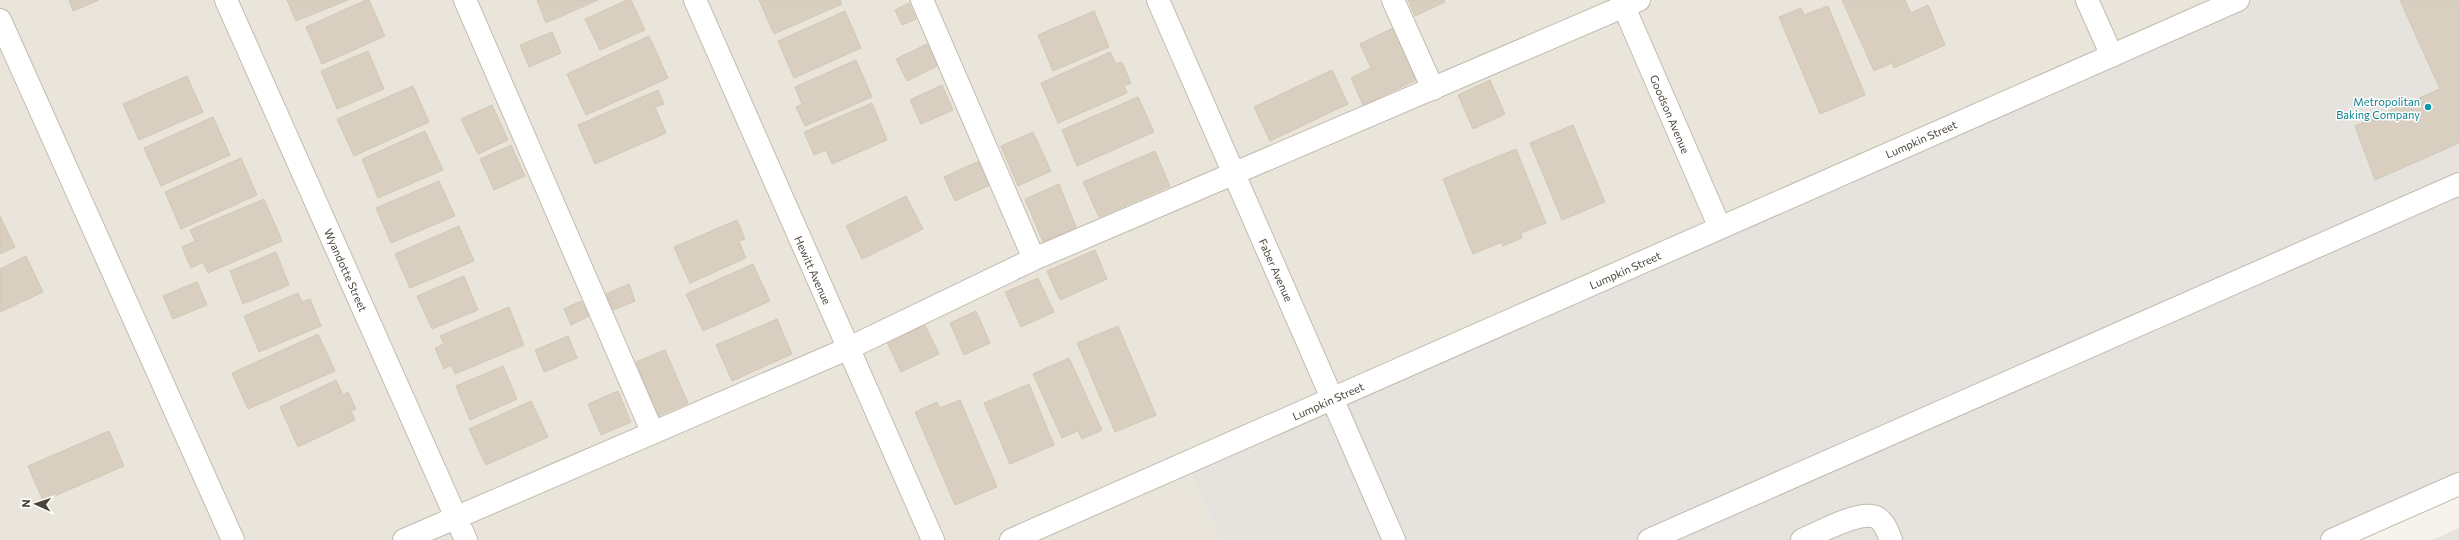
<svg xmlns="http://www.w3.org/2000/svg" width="2459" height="540" viewBox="0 0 2459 540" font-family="Commissioner,sans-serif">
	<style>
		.residential { fill: #eae5da }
		.industrial { fill: #e6e2dd }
		.building { fill: #d8cfc1; stroke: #d3c7b4 }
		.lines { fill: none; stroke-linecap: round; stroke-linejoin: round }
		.minor-casing { stroke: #c2bbae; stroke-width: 24 }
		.minor { stroke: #fff; stroke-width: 22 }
		.culture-dot { fill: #0f9aa8; stroke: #fff; stroke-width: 1.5 }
		.labels { text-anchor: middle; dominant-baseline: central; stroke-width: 3; stroke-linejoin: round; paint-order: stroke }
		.culture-label { font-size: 11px; fill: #0d838f; stroke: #fff; text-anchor: end }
		.street-label { font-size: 11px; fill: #4b4439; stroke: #fff }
	</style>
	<rect width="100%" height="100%" fill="#f6f3ec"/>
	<path class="residential" d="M0 0H2238L1187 463 1220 540H0Z"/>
	<path class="industrial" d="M2238 0H2459V484L2332 540H1220L1187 463Z
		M2459 528V540H2432Z"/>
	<path class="building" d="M69 0H99L73 11Z
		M287 0H348L296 21Z
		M366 0H369L385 36 322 64 306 27Z
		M537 0H598L546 23Z
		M627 0H631L645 30 600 50 585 19Z
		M759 0H840L842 4 774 34Z
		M1408 0H1444L1445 2 1415 16Z
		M1842 0H1905L1911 13 1928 5 1945 45 1894 68 1892 63 1874 71Z
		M2400 0H2459V143L2375 180 2355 126 2440 89Z
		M909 3 916 19 902 25 895 10Z
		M1828 6 1865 95 1820 114 1779 17 1801 8 1804 15Z
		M845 11 861 48 794 78 778 41Z
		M1094 11 1109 47 1053 71 1038 35Z
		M1393 28 1418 79 1363 105 1351 78 1371 68 1360 44Z
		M552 32 561 53 529 67 520 45Z
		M649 36 668 78 586 115 567 74Z
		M927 44 937 66 907 81 896 59Z
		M368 51 384 89 337 109 321 71Z
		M1110 52 1116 64 1122 62 1131 83 1124 86 1127 93 1058 123 1041 83Z
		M856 60 872 97 805 126 796 107 802 104 795 87Z
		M1332 70 1348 104 1270 141 1254 107Z
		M187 76 203 112 139 140 123 104Z
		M1490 80 1505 114 1473 129 1458 95Z
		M942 85 953 110 921 124 910 100Z
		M413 86 429 122 354 156 337 119Z
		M658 90 664 104 655 107 666 133 595 164 578 125Z
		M1138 97 1154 132 1077 166 1062 130Z
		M872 103 887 140 832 164 826 150 814 155 804 132Z
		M492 105 508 140 478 154 461 119Z
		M213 117 230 155 161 186 144 148Z
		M1573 125 1605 202 1562 220 1530 143Z
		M425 131 443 170 378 198 362 159Z
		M1033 132 1051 171 1018 186 1001 146Z
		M511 145 525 176 494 190 480 159Z
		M1516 149 1546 223 1521 233 1522 238 1503 246 1502 242 1473 254 1443 179Z
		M1155 151 1170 186 1099 217 1083 182Z
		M241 158 257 195 181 229 165 192Z
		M979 161 990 185 955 201 944 177Z
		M439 181 455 216 391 243 376 208Z
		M1059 184 1076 227 1043 242 1025 199Z
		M906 196 923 229 862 259 846 226Z
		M264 199 282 241 208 273 203 262 191 268 182 247 195 241 190 230Z
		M0 216 15 247 0 254Z
		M737 220 745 239 739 241 746 258 690 283 674 247Z
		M459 226 474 261 410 288 395 254Z
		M1095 250 1107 279 1060 300 1047 271Z
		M276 252 289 285 243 304 230 271Z
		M26 256 43 292 0 312V269Z
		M753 264 770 301 703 331 686 294Z
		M464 276 478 310 432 329 417 296Z
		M1038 278 1054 312 1021 327 1005 292Z
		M197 282 207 305 173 319 163 296Z
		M629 284 635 301 613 310 606 294Z
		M298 293 302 302 310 299 321 326 259 352 244 316Z
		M581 301 589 316 571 325 564 309Z
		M509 307 524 345 455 374 451 365 444 369 435 348 444 344 440 336Z
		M976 311 990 343 964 355 950 323Z
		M777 319 792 354 732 381 716 345Z
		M925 325 939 354 901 372 887 342Z
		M1118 326 1156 415 1115 432 1077 343Z
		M318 334 335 371 248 409 232 373Z
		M568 336 577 358 544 372 535 350Z
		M665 350 688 403 658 416 636 362Z
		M1069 358 1102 430 1082 439 1078 431 1062 438 1033 374Z
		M503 366 517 399 470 420 456 386Z
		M336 380 343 395 348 392 356 409 351 411 355 420 298 447 280 407Z
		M1029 384 1054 445 1010 464 984 403Z
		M618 391 631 422 601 435 588 404Z
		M960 400 997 487 955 505 915 412 937 402 940 408Z
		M531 401 548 437 486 465 469 429Z
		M109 431 124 466 43 501 28 466Z"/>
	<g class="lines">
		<defs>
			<path id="minor" d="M226 0 466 540
				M465 0 652 431
				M695 0 933 540
				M922 0 1034 259
				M1158 0 1394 540
				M1393 0 1433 89
				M1621 0 1720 228
				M2087 0 2112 56
				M0 20 233 540
				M404 540 847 349 1034 259 1639 0
				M1011 540 2238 0
				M1649 540 2459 184
				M1802 540C1819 533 1858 510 1876 517 1884 521 1888 532 1891 540
				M2332 540 2459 484"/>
		</defs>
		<use href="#minor" class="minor-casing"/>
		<use href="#minor" class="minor"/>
	</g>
	<circle class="culture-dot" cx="2428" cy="107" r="4"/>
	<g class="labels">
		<g class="culture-label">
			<text x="2420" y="101">Metropolitan<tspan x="2420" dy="13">Baking Company</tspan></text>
		</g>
		<g class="street-label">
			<text transform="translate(1670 114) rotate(67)">Goodson Avenue</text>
			<text transform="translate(1921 139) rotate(-24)">Lumpkin Street</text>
			<text transform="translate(346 270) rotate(66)">Wyandotte Street</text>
			<text transform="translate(813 270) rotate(66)">Hewitt Avenue</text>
			<text transform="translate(1276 270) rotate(66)">Faber Avenue</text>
			<text transform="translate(1625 270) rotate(-24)">Lumpkin Street</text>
			<text transform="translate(1328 401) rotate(-24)">Lumpkin Street</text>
		</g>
	</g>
	<g transform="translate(36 504) rotate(273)" stroke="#ffffff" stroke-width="3" paint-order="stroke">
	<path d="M0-3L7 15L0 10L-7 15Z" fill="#4b4439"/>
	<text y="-6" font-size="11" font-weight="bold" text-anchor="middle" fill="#4b4439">N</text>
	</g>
</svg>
